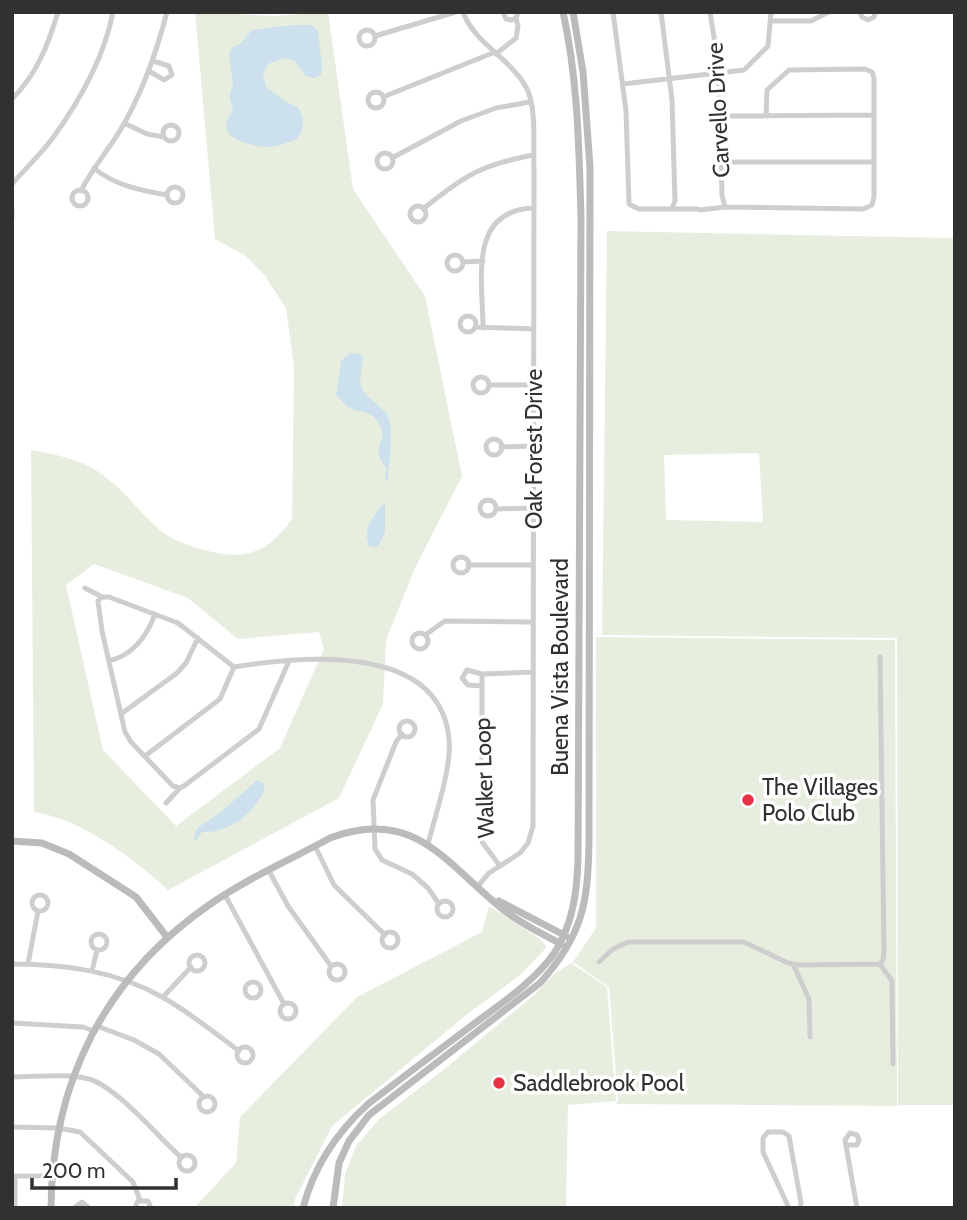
<svg xmlns="http://www.w3.org/2000/svg" width="967" height="1220" viewBox="0 0 967 1220" font-family="Cabin,sans-serif">
	<style>
		.green { fill: #e7eedf; fill-rule: evenodd }
		.water { fill: #cce1ed }
		.lines { fill: none; stroke-linecap: round; stroke-linejoin: round }
		.street { stroke: #cecece; stroke-width: 5 }
		.secondary { stroke: #bbb; stroke-width: 7 }
		.poi-dot { fill: #e73445; stroke: #fff; stroke-width: 2.5 }
		.labels { text-anchor: middle; dominant-baseline: central; stroke-width: 7; stroke-linejoin: round; paint-order: stroke }
		.street-label { font-size: 23px; fill: #313131; stroke: #fff }
		.poi-label { font-size: 23px; fill: #313131; stroke: #fff; text-anchor: start }
	</style>
	<rect width="100%" height="100%" fill="#fff"/>
	<path class="green" d="M195 12 274 16 328 12 353 189 425 296 462 476 415 568 386 640 383 704 339 798 168 890C133 858 81 819 34 812L31 450C53 454 77 458 97 471 122 487 138 511 160 530 173 541 187 545 204 550 244 561 267 554 292 519L294 367 286 308 265 276 246 256 215 239ZM94 564 188 598 238 639 319 632 324 649 280 748 176 826 103 750 66 585Z
		M955 197V1105H898L897 638 602 635 607 231 953 238ZM759 453 763 522 666 520 664 455Z
		M596 637 895 640 897 1106 609 1104H616L618 1101 609 987 573 962 596 928Z
		M489 906 540 939 547 947 519 976 470 1012 332 1126 295 1199 294 1208H194L236 1163 240 1117 357 997 482 932Z
		M571 963 607 987 616 1101 568 1105 566 1208H342L345 1174 356 1146 378 1120 443 1070 534 995 555 973Z"/>
	<path class="water" d="M293 25H311L318 31 322 65 321 75 314 78 305 76 295 61 284 58 268 64 263 74 266 87 286 102 298 107C305 119 305 128 297 139 288 142 278 147 269 147 248 146 211 137 233 111L229 96 233 84 229 54 232 48 241 43 252 30Z
		M350 353 360 354 363 358C358 393 358 386 382 409 385 412 387 412 388 417 395 438 388 461 388 482L385 477 386 467C369 449 388 443 380 426 372 409 360 414 348 407 344 404 340 398 336 395L341 361Z
		M385 502V532L378 547 369 546C362 526 374 517 385 502Z
		M257 780 264 784C266 793 261 796 256 804 242 822 224 833 202 832L196 840 194 839 196 830 200 826 221 812Z"/>
	<g class="lines">
		<path class="street" d="M463 12C475 44 510 58 526 87 537 106 533 147 534 169L533 826 528 843 520 853 489 873 477 887
			M503 12 506 19 511 20 516 18 518 12
			M613 12 626 111 629 204 639 209H698
			M661 12 672 100 675 201 672 208
			M710 12 718 63 722 195 725 207
			M860 12 862 17 868 20 874 17 875 12
			M771 21H811L829 12
			M359 38a8 8 0 1 1 16 0a8 8 0 1 1-16 0Z
			M375 36 456 12
			M496 54 516 38 518 26 516 18
			M149 71 164 80 172 75 169 66 153 61
			M623 84 744 70 768 46 771 12
			M368 100a8 8 0 1 1 16 0a8 8 0 1 1-16 0Z
			M383 97 495 52
			M12 99C37 74 48 45 58 12
			M720 116 874 115
			M124 123 147 134 164 137
			M163 133a8 8 0 1 1 16 0a8 8 0 1 1-16 0Z
			M377 161a8 8 0 1 1 16 0a8 8 0 1 1-16 0Z
			M392 158 461 121 496 108 530 102
			M722 162H874
			M94 168C113 185 143 191 167 195
			M12 184C25 169 40 155 52 139 79 102 104 58 113 12
			M167 195a8 8 0 1 1 16 0a8 8 0 1 1-16 0Z
			M72 198a8 8 0 1 1 16 0a8 8 0 1 1-16 0Z
			M81 191C91 170 107 152 119 132 142 95 156 54 167 12
			M410 214a8 8 0 1 1 16 0a8 8 0 1 1-16 0Z
			M423 209C465 175 481 165 533 155
			M12 210V217
			M700 210 725 207 863 209 872 205 874 197V78L872 72 865 69 789 70 767 90 766 116
			M447 263a8 8 0 1 1 16 0a8 8 0 1 1-16 0Z
			M463 262 483 261
			M460 324a8 8 0 1 1 16 0a8 8 0 1 1-16 0Z
			M475 327 534 329
			M483 328C483 281 467 210 534 208
			M473 385a8 8 0 1 1 16 0a8 8 0 1 1-16 0Z
			M489 385H534
			M486 447a8 8 0 1 1 16 0a8 8 0 1 1-16 0Z
			M501 447 534 446
			M480 508a8 8 0 1 1 16 0a8 8 0 1 1-16 0Z
			M496 509 533 508
			M453 565a8 8 0 1 1 16 0a8 8 0 1 1-16 0Z
			M468 565H533
			M85 588 102 597
			M412 641a8 8 0 1 1 16 0a8 8 0 1 1-16 0Z
			M425 635 445 621 533 622
			M109 661C133 655 147 636 155 614
			M289 661 259 729 184 786 180 788 173 786 131 742 125 732 102 631 98 601 102 597H109L178 623 234 667C300 656 440 642 449 739 452 768 435 815 428 844
			M482 686 468 685 462 678 467 670 482 674
			M121 714 177 673 186 663 198 638
			M399 729a8 8 0 1 1 16 0a8 8 0 1 1-16 0Z
			M402 734 396 742 373 800 375 849 382 860 412 874 428 888 439 904
			M145 756 220 699 234 667
			M166 803 180 788
			M315 846 334 885 385 935
			M500 866 482 842V674L533 672
			M269 871 288 906 331 966
			M225 895 284 1004
			M32 903a8 8 0 1 1 16 0a8 8 0 1 1-16 0Z
			M437 909a8 8 0 1 1 16 0a8 8 0 1 1-16 0Z
			M382 940a8 8 0 1 1 16 0a8 8 0 1 1-16 0Z
			M91 942a8 8 0 1 1 16 0a8 8 0 1 1-16 0Z
			M189 963a8 8 0 1 1 16 0a8 8 0 1 1-16 0Z
			M599 962 613 949 628 942H744L788 963 799 965 880 964
			M12 964C65 964 117 971 164 998 190 1013 215 1033 239 1051
			M28 964 38 911
			M793 964 809 999 810 1037
			M880 964 883 960 884 952 880 657
			M880 964 892 981 893 1064
			M329 972a8 8 0 1 1 16 0a8 8 0 1 1-16 0Z
			M92 971 97 950
			M245 990a8 8 0 1 1 16 0a8 8 0 1 1-16 0Z
			M163 997 191 967
			M280 1011a8 8 0 1 1 16 0a8 8 0 1 1-16 0Z
			M12 1023 83 1027 94 1031
			M97 1026 134 1040 159 1054 204 1097
			M237 1055a8 8 0 1 1 16 0a8 8 0 1 1-16 0Z
			M12 1077C37 1077 66 1073 89 1079 117 1087 158 1137 181 1157
			M199 1104a8 8 0 1 1 16 0a8 8 0 1 1-16 0Z
			M12 1127 58 1128 80 1132 133 1182 140 1200
			M848 1145H857L859 1140 857 1135 850 1133 845 1140 857 1208
			M179 1163a8 8 0 1 1 16 0a8 8 0 1 1-16 0Z
			M12 1176H52
			M15 1208V1176
			M74 1208 82 1202 89 1208
			M135 1208 138 1201H148L151 1208
			M789 1208 763 1152V1138L768 1132H783L789 1136 801 1203 800 1208"/>
		<path class="secondary" d="M12 841 42 843 69 854 136 897 167 937
			M499 901 566 936
			M51 1208C52 1082 105 977 209 905 246 879 290 860 330 838 413 807 444 861 501 908 519 923 541 933 561 944
			M303 1208C314 1166 336 1133 368 1104 403 1077 439 1050 475 1023 502 1003 536 980 555 952 573 923 577 892 578 859L581 217C579 149 578 79 563 12
			M333 1208 339 1163 349 1141 369 1115 540 983C583 935 588 903 589 841L590 167 583 72 573 12"/>
	</g>
	<g class="poi-dot">
		<circle cx="748" cy="800" r="7"/>
		<circle cx="499" cy="1083" r="7"/>
	</g>
	<g class="labels">
		<g class="street-label">
			<text transform="translate(718 110) rotate(-93)">Carvello Drive</text>
			<text transform="translate(534 449) rotate(-90)">Oak Forest Drive</text>
			<text transform="translate(560 667) rotate(-90)">Buena Vista Boulevard</text>
			<text transform="translate(484 778) rotate(-92)">Walker Loop</text>
		</g>
		<g class="poi-label">
			<text x="762" y="787">The Villages<tspan x="762" dy="26">Polo Club</tspan></text>
			<text x="513" y="1083">Saddlebrook Pool</text>
		</g>
	</g>
	<rect width="967" height="1220" fill="none" stroke="#313131" stroke-width="28"/>
	<path d="M32 1178v10h144v-10" fill="none" stroke="#313131" stroke-width="3.5"/>
	<text x="42" y="1178" font-size="21" fill="#313131" stroke="#ffffff" stroke-width="5" paint-order="stroke">200 m</text>
</svg>
